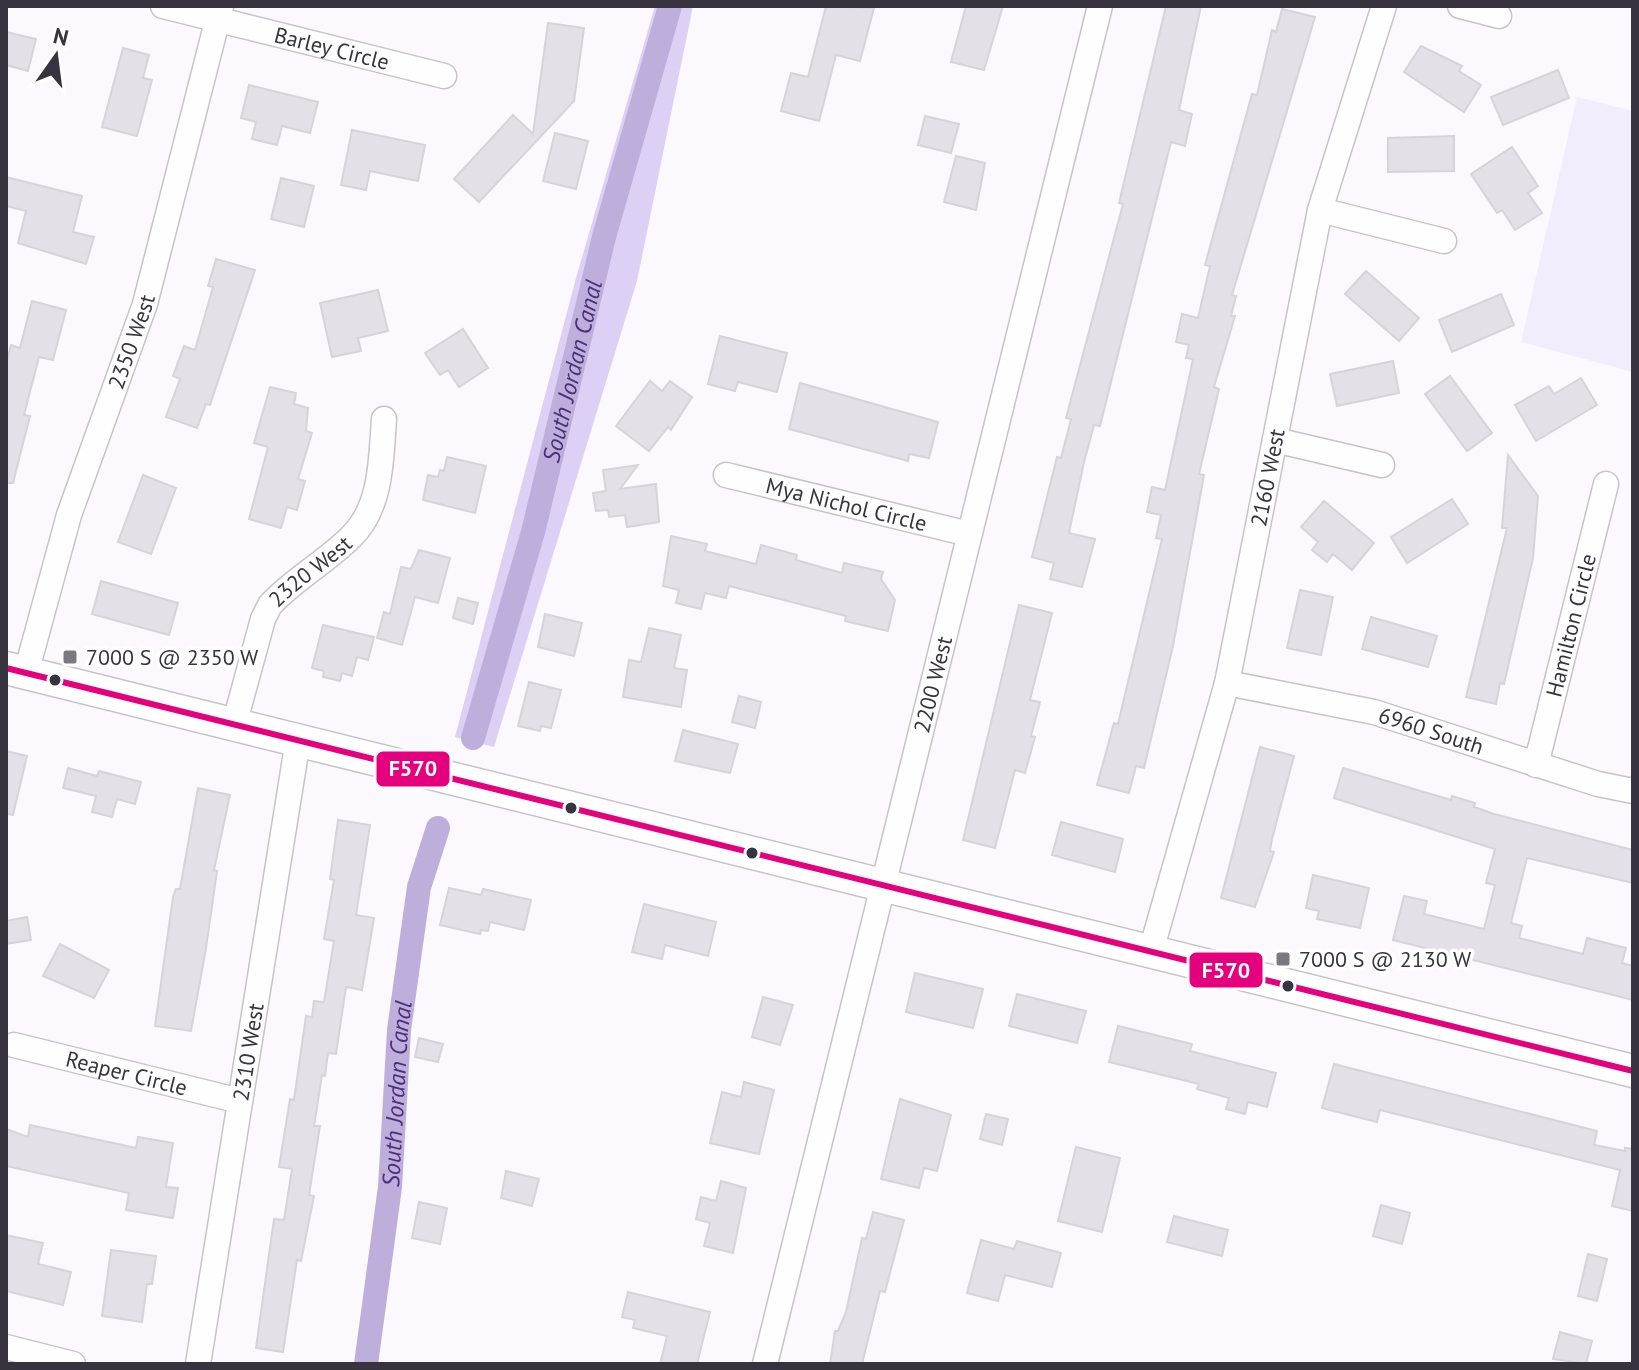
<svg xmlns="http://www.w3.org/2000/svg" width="1639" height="1370" viewBox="0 0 1639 1370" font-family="'PT Sans',sans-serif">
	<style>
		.green { fill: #f2edfc }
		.forest { fill: #dcd0f5 }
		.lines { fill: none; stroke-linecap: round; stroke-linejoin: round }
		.canal { stroke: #bdaedb; stroke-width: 24 }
		.building { fill: #e3e0e8; stroke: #d6d3da; stroke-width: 2 }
		.minor-casing { stroke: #c6c4ca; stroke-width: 27 }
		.major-casing { stroke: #c6c4ca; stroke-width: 35 }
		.minor { stroke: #fefeff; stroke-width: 24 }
		.major { stroke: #fefeff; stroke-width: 32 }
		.bus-1-casing { stroke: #fff; stroke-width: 12 }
		.bus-1 { stroke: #e5007d; stroke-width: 6 }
		.poi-dot { fill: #7c7882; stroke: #fff; stroke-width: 3 }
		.bus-dot { fill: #37333f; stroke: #fff; stroke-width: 3 }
		.labels { text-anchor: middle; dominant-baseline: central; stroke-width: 7; stroke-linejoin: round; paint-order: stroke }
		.street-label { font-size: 22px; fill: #37333f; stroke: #fff }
		.poi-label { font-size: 22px; fill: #37333f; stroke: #fff; text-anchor: start }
		.water-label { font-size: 24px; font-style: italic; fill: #4c2f79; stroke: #fff }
		.line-badge { stroke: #fff; stroke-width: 3 }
		.badge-label { font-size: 22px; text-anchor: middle; font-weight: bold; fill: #fff }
	</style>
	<rect width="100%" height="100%" fill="#fbf9fd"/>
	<path class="green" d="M1577 97 1633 111V372L1521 342Z"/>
	<path class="forest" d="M655 6H693L637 281 494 747 455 737 576 278Z"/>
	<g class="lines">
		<g class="canal">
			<path id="s1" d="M473 738 533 532 604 237 670 6"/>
			<path id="s2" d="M366 1364 390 1187 399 1030 419 887 438 828"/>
		</g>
	</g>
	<path class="building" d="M826 6 874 8 860 61 836 55 819 121 781 111 791 73 808 77Z
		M966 6H1003L984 70 951 62Z
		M1166 6H1201L1179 110 1192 114 1185 146 1171 142 1100 426 1094 425 1084 462 1069 533 1095 539 1082 587 1050 579 1054 563 1032 557 1057 457 1061 458 1071 419 1066 418 1123 204 1119 203Z
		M1282 9 1315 17 1232 295 1236 296 1231 316H1235L1214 387 1219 389 1199 474 1204 475 1173 646 1144 768 1136 766 1129 793 1097 785 1114 723 1118 724 1162 539 1156 538 1161 515 1147 512 1152 487 1165 490 1193 359 1186 358 1189 345 1176 342 1182 314 1198 318 1210 266 1205 265 1252 94 1257 95 1272 30 1276 32Z
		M548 23 584 28 574 101 479 202 454 179 513 115 533 134Z
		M6 32 36 39 28 71 6 65Z
		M1421 46 1462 66 1459 71 1481 85 1464 112 1404 72Z
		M123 48 149 55 143 78 152 80 137 136 102 127Z
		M1558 70 1569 98 1503 125 1491 97Z
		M249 85 318 102 310 133 282 126 277 145 252 139 256 122 241 118Z
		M925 116 959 124 951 153 918 145Z
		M352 130 425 145 418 181 370 171 366 190 341 185Z
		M555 133 588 141 576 189 543 181Z
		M1454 136V171L1388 172V138Z
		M1512 147 1538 186 1528 193 1542 213 1515 230 1502 210 1497 213 1471 174Z
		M956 156 985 163 976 210 944 202Z
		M6 177 82 196 73 232 94 237 86 264 18 243 26 211 6 206Z
		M281 178 314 186 304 227 271 219Z
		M216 259 255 270 210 405 206 404 197 428 166 417 180 379 173 376 184 346 195 350 213 287 208 286Z
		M1366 271 1419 318 1399 341 1345 294Z
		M378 290 388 331 358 338 361 351 332 357 320 303Z
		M1501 294 1514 325 1452 352 1439 320Z
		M32 301 66 310 53 360 39 357 24 415 30 416 13 483H6V365L11 345 20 348Z
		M463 329 488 368 459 387 448 370 440 375 425 353Z
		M720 336 787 353 777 392 738 382 735 391 708 384Z
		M1393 361 1399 393 1337 406 1330 374Z
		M1450 376 1492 433 1467 451 1425 394Z
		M1581 378 1597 405 1536 441 1515 405 1549 386 1554 394Z
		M650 381 662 391 670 381 692 397 671 430 668 427 649 451 616 426Z
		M800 383 938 422 929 458 909 454 908 461 789 429Z
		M270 387 296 393 294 404 308 408 306 431 312 433 298 479 305 481 297 510 287 507 281 528 249 519 268 447 254 443Z
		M1508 455 1538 496 1533 558 1504 684 1500 683 1496 704 1466 697 1507 528H1502Z
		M447 457 486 466 475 513 423 500 428 475 438 477 440 470 444 471Z
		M638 465 620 489 656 484 659 522 627 527 625 515 609 517 608 510 596 511 593 493 606 491 603 470Z
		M143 475 176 488 151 554 118 542Z
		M1452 499 1468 524 1407 563 1391 537Z
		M1324 501 1374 543 1352 570 1333 554 1327 562 1312 550 1318 542 1301 527Z
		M671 536 707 544 705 551 756 564 761 545 797 555 796 560 842 573 844 563 883 572 881 579 895 600 888 631 845 621 846 616 729 586 726 598 705 593 701 609 676 603 679 590 663 586Z
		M419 550 450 558 438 603 415 597 402 645 377 638 384 612 390 614 401 567 411 569Z
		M101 581 178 603 169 635 92 614Z
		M1300 590 1333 597 1321 655 1287 648Z
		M458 598 478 603 473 624 453 618Z
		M1019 605 1052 613 1030 700 1040 702 1031 736 1035 737 1025 773 1015 770 995 848 963 840Z
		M545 614 582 623 574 656 538 647Z
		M1371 617 1437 636 1428 667 1362 649Z
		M323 625 374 637 368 660 357 657 352 676 342 673 340 681 323 677 324 671 312 668Z
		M649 628 681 635 674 668 687 670 681 707 623 697 629 660 641 662Z
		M529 682 561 690 551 728 541 726 540 731 518 726Z
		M739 696 761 702 755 728 732 722Z
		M683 730 738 744 730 773 675 761Z
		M1260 747 1294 756 1272 839 1270 851 1274 852 1255 907 1221 898Z
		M6 751 27 756 13 815 6 814Z
		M68 768 97 776 99 771 141 782 135 804 117 799 112 817 92 812 96 796 63 788Z
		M1343 768 1451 800 1452 796 1475 803 1474 807 1494 814 1633 850V883L1527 858 1511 923 1522 926 1519 938 1583 954 1587 938 1626 948 1622 963 1633 966V1000L1393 940 1404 896 1427 901 1424 914 1484 929 1495 885 1486 883 1495 849 1334 798Z
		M198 788 230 795 214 870 217 871 206 948 191 1031 155 1026 173 897 176 889H180Z
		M338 820 370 825 356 915 374 918 362 990 346 987 336 1054 328 1053 325 1076 322 1075 314 1126H320L309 1195 314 1196 301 1261 297 1260 283 1352 256 1348 274 1219 284 1220 292 1169 279 1167 290 1099 294 1100 306 1016 312 1017 314 1001 324 1002 334 941 324 939 334 880 330 879Z
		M1061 822 1123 839 1115 872 1052 855Z
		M1313 875 1369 888 1360 928 1317 919 1319 911 1306 908Z
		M449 888 481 895 483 889 531 900 524 930 490 922 488 931 481 930 480 934 440 925Z
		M644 904 716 922 708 956 665 945 662 959 632 952Z
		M27 917 31 940 6 944V921Z
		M60 944 109 970 94 998 43 976Z
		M915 973 983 989 973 1028 906 1012Z
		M1017 994 1086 1011 1077 1043 1009 1026Z
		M763 997 793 1005 780 1045 752 1037Z
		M1118 1026 1192 1044 1190 1051 1276 1073 1267 1107 1248 1102 1245 1114 1226 1109 1229 1098 1197 1089 1199 1084 1109 1062Z
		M419 1038 443 1044 438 1062 415 1057Z
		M1334 1064 1597 1131 1594 1145 1625 1151V1148L1633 1149V1211L1612 1206 1620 1170 1380 1110 1377 1122 1322 1108Z
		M744 1082 774 1090 759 1154 710 1143 722 1092 741 1097Z
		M900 1099 951 1115 937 1171 924 1168 919 1188 881 1179Z
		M986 1114 1008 1119 1002 1145 980 1139Z
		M30 1125 136 1148 138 1137 173 1143 166 1187 178 1188 173 1218 126 1210 129 1193 6 1166V1129L28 1137Z
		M1076 1147 1120 1158 1102 1232 1058 1221Z
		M506 1171 539 1179 532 1206 501 1198Z
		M721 1181 746 1188 733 1253 704 1246 710 1223 696 1219 701 1197 716 1201Z
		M419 1202 447 1208 440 1244 412 1238Z
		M1381 1205 1410 1213 1402 1244 1373 1236Z
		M873 1212 904 1220 885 1292 880 1291 862 1364H830L835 1331H838L846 1312 862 1238 866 1239Z
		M1174 1216 1228 1230 1222 1256 1167 1242Z
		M6 1235 43 1243 38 1264 71 1272 63 1305 6 1291Z
		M981 1240 1014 1249 1017 1241 1061 1253 1052 1287 1005 1275 998 1301 967 1293Z
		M111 1250 156 1256 152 1284H147L142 1322 102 1316Z
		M1588 1254 1607 1259 1597 1301 1578 1296Z
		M628 1292 710 1312 697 1364H660L667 1336 633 1328 635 1320 622 1317Z
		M1560 1332 1592 1341 1586 1364 1553 1359Z"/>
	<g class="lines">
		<defs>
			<g id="minor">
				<path id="s3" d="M163 6 444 76"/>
				<path d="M1460 6 1499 16"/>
				<path d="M1320 210 1444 241"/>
				<path d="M1275 440 1382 465"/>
				<path id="s4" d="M726 475 969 534"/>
				<path id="s5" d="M26 673 69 515 145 304 221 6"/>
				<path id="s6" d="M1227 683 1374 712 1598 784 1633 791"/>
				<path id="s7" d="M234 725 263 619 270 605C294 579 326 562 351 537 382 507 381 459 384 419"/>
				<path id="s8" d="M1536 765 1606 484"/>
				<path id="s9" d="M1151 951 1227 683 1320 210 1384 6"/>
				<path id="s10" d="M14 1045 240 1101"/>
				<path d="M6 1347 73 1364"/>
				<path id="s11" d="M198 1364 298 740"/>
				<path id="s12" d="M765 1364 1100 6"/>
			</g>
			<path id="major" d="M6 668 1633 1071"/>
		</defs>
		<use href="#minor" class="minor-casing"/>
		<use href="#major" class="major-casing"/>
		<use href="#minor" class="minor"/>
		<use href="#major" class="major"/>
		<defs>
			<path id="bus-1" d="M6 668 1633 1071"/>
		</defs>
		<use href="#bus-1" class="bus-1-casing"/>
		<use href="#bus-1" class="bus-1"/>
	</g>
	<g class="poi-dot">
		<rect x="62" y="649" width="16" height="16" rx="4"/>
		<rect x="1275" y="951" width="16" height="16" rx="4"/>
	</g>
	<g class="bus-dot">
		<circle cx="55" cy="680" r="7"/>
		<circle cx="571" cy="808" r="7"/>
		<circle cx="752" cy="853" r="7"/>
		<circle cx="1288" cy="986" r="7"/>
	</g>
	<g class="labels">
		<g class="street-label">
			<text stroke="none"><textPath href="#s3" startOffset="174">Barley Circle</textPath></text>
			<text stroke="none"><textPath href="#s5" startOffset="348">2350 West</textPath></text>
			<text stroke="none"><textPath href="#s9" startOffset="488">2160 West</textPath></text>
			<text stroke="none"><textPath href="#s4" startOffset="124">Mya Nichol Circle</textPath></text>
			<text stroke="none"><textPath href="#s7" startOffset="178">2320 West</textPath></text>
			<text stroke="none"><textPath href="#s8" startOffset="144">Hamilton Circle</textPath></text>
			<text stroke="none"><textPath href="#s12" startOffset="700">2200 West</textPath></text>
			<text stroke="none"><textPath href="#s6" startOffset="210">6960 South</textPath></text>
			<text stroke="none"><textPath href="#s11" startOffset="316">2310 West</textPath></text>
			<text stroke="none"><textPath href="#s10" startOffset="116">Reaper Circle</textPath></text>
		</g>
		<g class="poi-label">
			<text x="86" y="657">7000 S @ 2350 W</text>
			<text x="1299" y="959">7000 S @ 2130 W</text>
		</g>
		<g class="water-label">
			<text stroke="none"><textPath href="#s1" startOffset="380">South Jordan Canal</textPath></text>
			<text stroke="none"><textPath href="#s2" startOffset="272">South Jordan Canal</textPath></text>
		</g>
	</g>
	<g class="line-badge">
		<rect x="375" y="750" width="76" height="38" rx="8" fill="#e5007d"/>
		<rect x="1188" y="951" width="76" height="38" rx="8" fill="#e5007d"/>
	</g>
	<g class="badge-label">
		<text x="413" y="776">F570</text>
		<text x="1226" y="978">F570</text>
	</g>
	<rect width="1639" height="1370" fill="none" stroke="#37333f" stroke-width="16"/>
	<g transform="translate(56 56) rotate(14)" stroke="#ffffff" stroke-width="6" paint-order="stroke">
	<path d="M0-6L14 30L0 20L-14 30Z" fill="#37333f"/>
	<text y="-12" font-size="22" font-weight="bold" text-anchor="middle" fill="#37333f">N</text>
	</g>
</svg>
